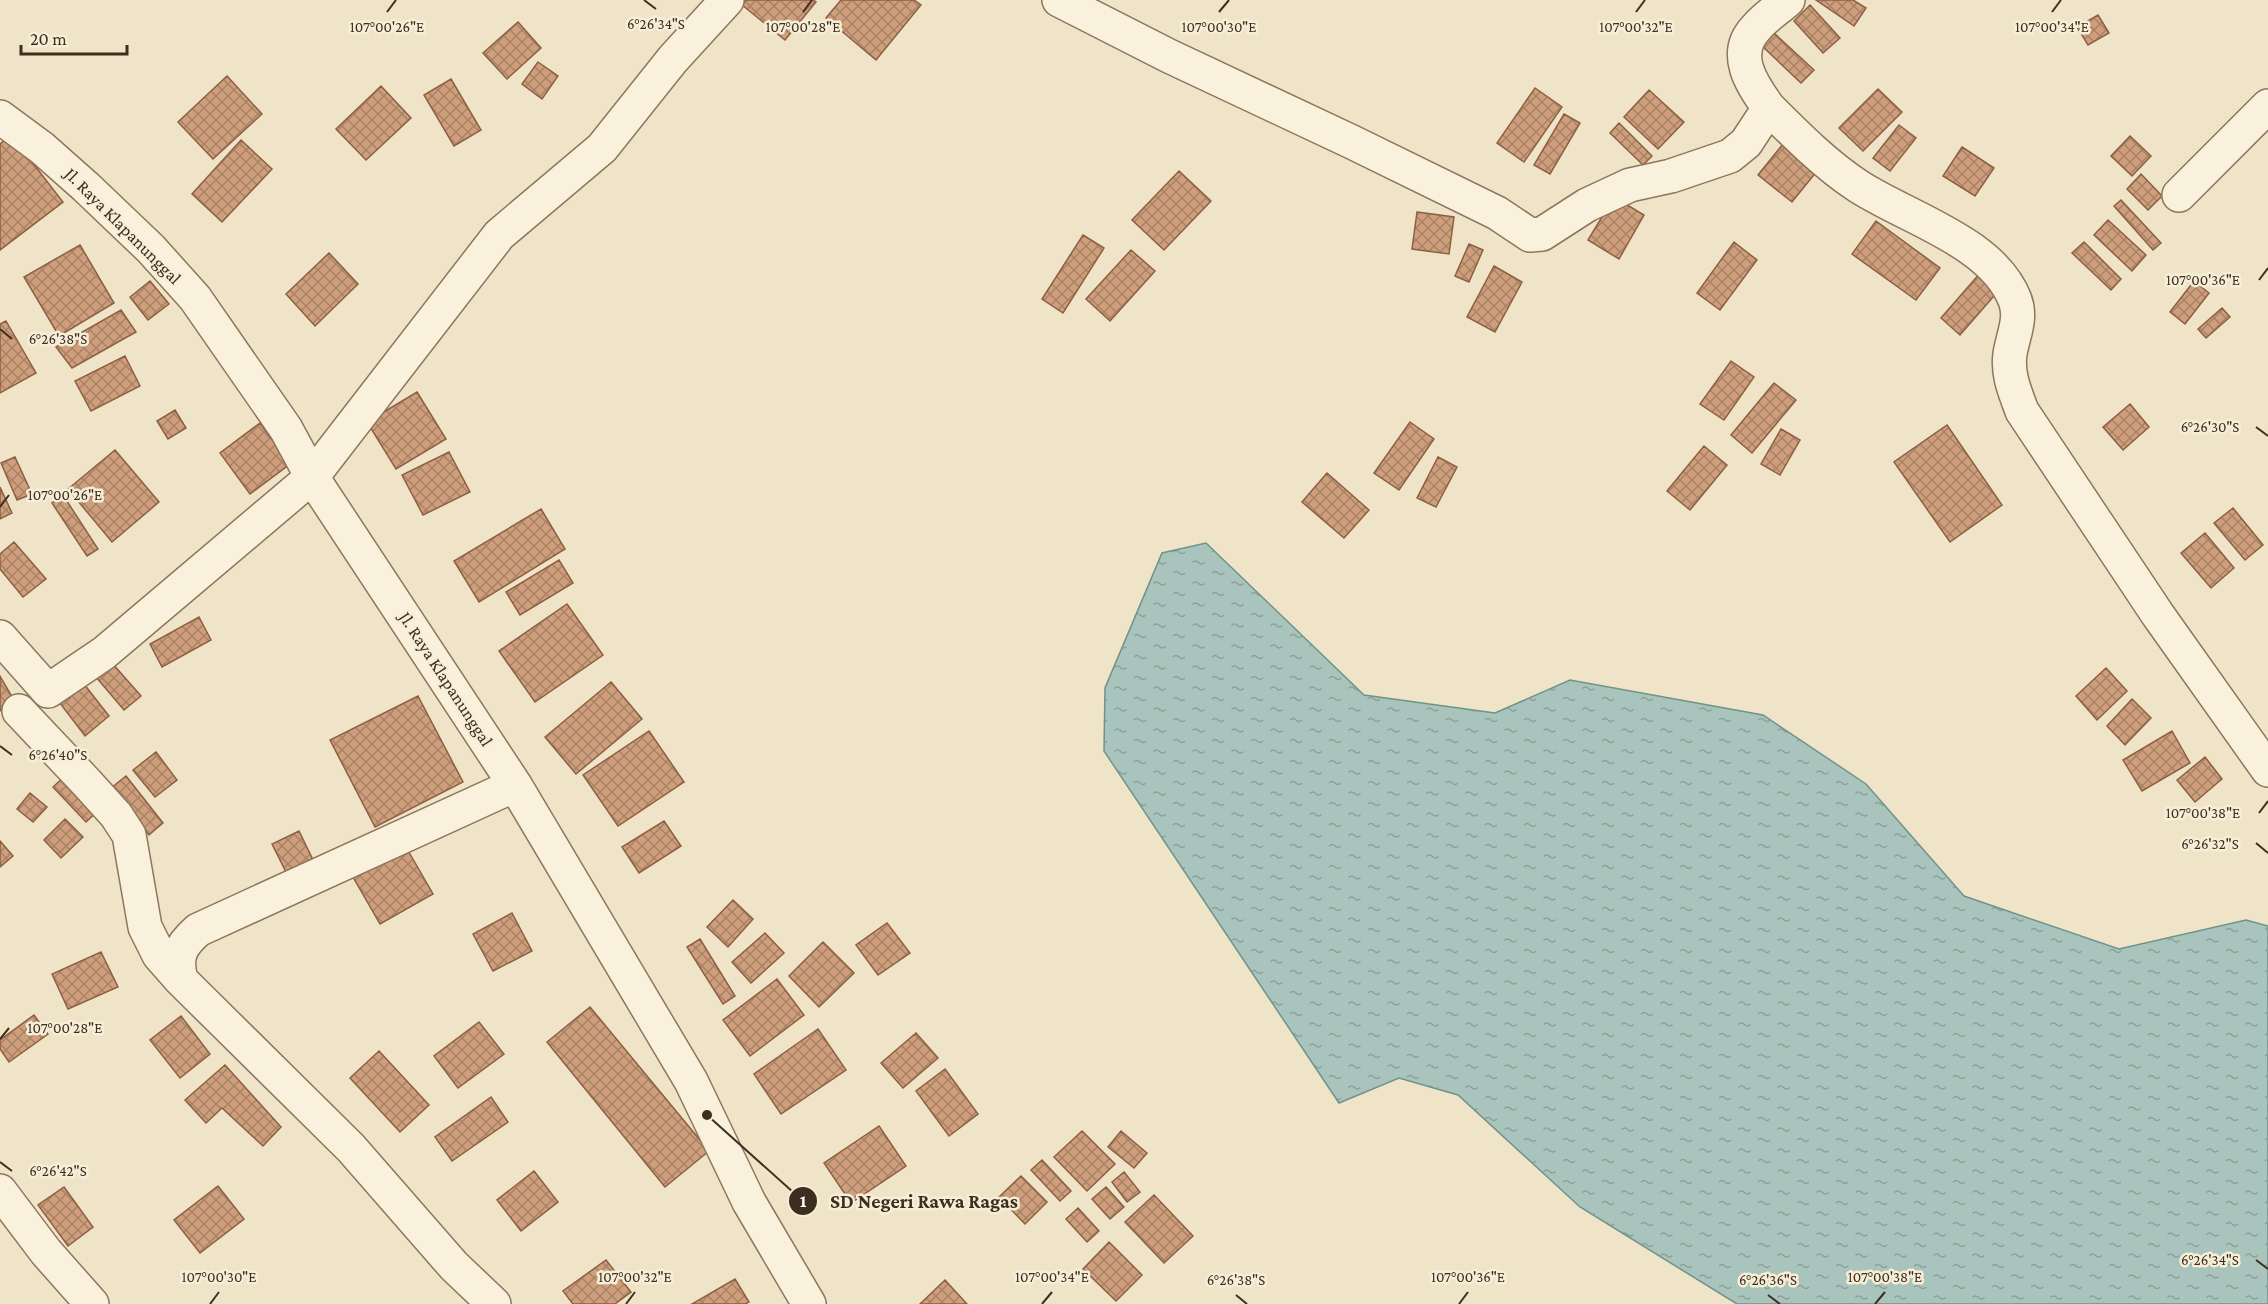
<svg xmlns="http://www.w3.org/2000/svg" width="2268" height="1304" viewBox="0 0 2268 1304" font-family="'Crimson Pro',serif">
	<style>
		.water { fill: url(#water-ripples); stroke: #6f938a; stroke-width: 1.5 }
		.building { fill: url(#building-cross-hatch); stroke: #8d5f41; stroke-width: 1.5 }
		.lines { fill: none; stroke-linecap: round; stroke-linejoin: round }
		.minor-casing { stroke: #8d765c; stroke-width: 36 }
		.minor { stroke: #faf1dc; stroke-width: 33 }
		.ticks { fill: none; stroke: #3d2e20; stroke-width: 2 }
		.labels { text-anchor: middle; dominant-baseline: central; stroke-width: 5; stroke-linejoin: round; paint-order: stroke }
		.street-label { font-size: 18px; fill: #3d2e20; stroke: #f7eed8 }
		.ticks-label { font-size: 15px; text-anchor: middle; fill: #3d2e20; stroke: #f7eed8; stroke-width: 5; stroke-linejoin: round; paint-order: stroke }
		.leader { fill: none; stroke: #3d2e20; stroke-width: 2 }
		.callout-dot { fill: #3d2e20; stroke: #f7eed8; stroke-width: 2 }
		.mark-label { font-size: 18px; text-anchor: middle; font-weight: bold; fill: #fff }
		.callout-label { font-size: 20px; text-anchor: middle; font-weight: bold; fill: #3d2e20; stroke: #f7eed8; stroke-width: 5; stroke-linejoin: round; paint-order: stroke }
	</style>
	<defs>
		<pattern id="water-ripples" width="26" height="14" patternUnits="userSpaceOnUse" patternTransform="scale(1.5)"><rect width="26" height="14" fill="#a9c4bc"/><path d="M2 4q2-2 4 0t4 0M15 11q2-2 4 0t4 0" fill="none" stroke="#8ba098"/></pattern>
		<pattern id="building-cross-hatch" width="8" height="8" patternUnits="userSpaceOnUse" patternTransform="scale(1.5)"><rect width="8" height="8" fill="#cf9f7d"/><path d="M0 0l8 8M0 8l8-8" fill="none" stroke="#a98266"/></pattern>
	</defs>
	<rect width="100%" height="100%" fill="#f0e4c8"/>
	<path class="water" d="M1206 543 1364 695 1495 713 1570 680 1763 715 1866 784 1964 896 2119 949 2246 920 2268 926V1304H1737L1580 1207 1458 1095 1399 1078 1339 1103 1104 751 1105 688 1162 553Z"/>
	<path class="building" d="M746 0H813L816 2 785 40 742 5Z
		M841 0H914L921 5 876 60 826 18Z
		M1816 0H1853L1866 8 1854 26Z
		M1810 5 1840 38 1823 53 1794 21Z
		M2098 15 2109 33 2088 45 2077 27Z
		M518 22 541 48 507 79 483 53Z
		M1774 33 1814 70 1801 83 1762 46Z
		M538 62 558 76 542 99 522 84Z
		M227 76 262 114 213 159 178 122Z
		M451 79 481 130 454 146 424 95Z
		M381 86 411 118 366 160 336 129Z
		M1535 88 1562 107 1524 162 1497 143Z
		M1878 89 1902 112 1863 151 1839 128Z
		M1649 90 1684 122 1658 149 1624 117Z
		M1564 114 1580 123 1550 174 1534 165Z
		M1619 123 1652 156 1643 165 1610 133Z
		M1899 125 1916 138 1890 171 1873 158Z
		M11 135 63 202 0 250V144Z
		M2130 136 2151 156 2132 176 2111 156Z
		M1787 139 1821 166 1792 202 1758 175Z
		M241 140 272 169 222 222 192 194Z
		M1962 147 1994 168 1975 196 1943 176Z
		M1179 171 1211 201 1164 250 1132 220Z
		M2141 174 2162 196 2148 210 2127 189Z
		M1614 197 1644 215 1619 259 1588 240Z
		M2121 200 2161 243 2153 250 2114 206Z
		M1417 212 1454 217 1449 254 1412 249Z
		M2108 220 2146 255 2132 271 2094 235Z
		M1876 221 1940 268 1916 300 1852 254Z
		M1083 235 1104 248 1063 313 1042 299Z
		M1734 242 1757 260 1720 310 1697 293Z
		M2084 242 2121 279 2111 290 2072 253Z
		M1469 244 1483 250 1469 282 1455 276Z
		M80 245 114 303 59 336 24 277Z
		M1131 250 1155 271 1110 321 1086 299Z
		M329 253 358 284 315 326 286 294Z
		M1494 266 1522 282 1495 332 1467 317Z
		M1981 272 2000 289 1960 335 1941 318Z
		M150 281 169 304 148 320 130 297Z
		M2194 281 2209 293 2185 324 2170 312Z
		M2222 308 2230 317 2206 338 2198 329Z
		M121 310 136 332 72 368 56 347Z
		M6 321 36 373 0 393V324Z
		M125 356 140 386 91 411 75 381Z
		M1731 361 1754 377 1724 420 1700 404Z
		M1774 383 1796 400 1752 453 1731 435Z
		M417 392 446 439 396 469 367 422Z
		M2130 404 2149 427 2123 450 2103 427Z
		M175 410 186 428 168 439 157 421Z
		M1410 422 1434 439 1399 490 1374 473Z
		M260 423 290 464 250 494 220 453Z
		M1947 425 2002 505 1950 542 1894 462Z
		M1781 429 1800 440 1780 475 1761 464Z
		M1704 446 1727 465 1690 510 1667 491Z
		M115 450 159 502 112 542 68 489Z
		M449 452 470 492 423 515 402 475Z
		M15 457 32 494 17 500 1 463Z
		M1438 457 1457 467 1436 507 1417 498Z
		M1327 473 1369 510 1344 538 1302 502Z
		M0 487 12 513 0 519Z
		M63 495 98 549 87 556 52 503Z
		M2233 508 2263 545 2245 560 2214 523Z
		M541 509 565 549 479 602 454 561Z
		M2205 533 2234 568 2211 588 2181 553Z
		M14 542 46 579 23 597 0 569V554Z
		M559 560 573 583 520 615 506 592Z
		M567 604 603 655 535 702 499 651Z
		M199 617 211 640 162 667 150 644Z
		M112 663 141 696 124 710 96 677Z
		M2106 668 2127 691 2097 720 2076 696Z
		M0 676 15 702 0 711Z
		M80 679 109 716 85 736 56 698Z
		M611 682 642 719 576 774 545 737Z
		M418 696 463 782 375 827 330 740Z
		M2132 699 2151 718 2125 745 2107 726Z
		M649 731 684 782 618 826 583 775Z
		M2172 731 2190 763 2142 791 2123 760Z
		M156 752 177 780 155 797 133 770Z
		M2205 757 2222 779 2195 802 2177 780Z
		M67 774 100 809 86 822 53 787Z
		M126 776 163 823 149 835 111 788Z
		M30 793 47 807 33 822 17 809Z
		M65 819 83 837 61 858 44 840Z
		M664 821 681 846 639 873 622 847Z
		M299 831 315 864 289 878 272 844Z
		M0 841 13 856 0 867Z
		M406 847 433 894 380 924 353 877Z
		M733 900 753 919 728 947 707 927Z
		M512 913 532 951 493 971 473 934Z
		M887 923 910 953 878 975 856 945Z
		M765 933 784 953 751 983 732 962Z
		M700 939 735 996 723 1004 687 947Z
		M823 942 854 973 819 1007 789 976Z
		M101 952 118 987 68 1009 52 974Z
		M777 979 804 1015 750 1056 723 1020Z
		M590 1007 709 1151 665 1187 547 1042Z
		M34 1015 48 1034 9 1062 0 1049V1040Z
		M181 1016 210 1054 180 1078 150 1040Z
		M479 1022 504 1054 458 1088 434 1056Z
		M818 1029 846 1070 781 1114 754 1074Z
		M916 1033 938 1058 903 1088 881 1063Z
		M379 1051 429 1105 400 1132 350 1078Z
		M225 1065 281 1127 263 1146 222 1108 206 1123 185 1100Z
		M945 1069 978 1114 949 1136 916 1091Z
		M491 1097 508 1122 452 1161 435 1137Z
		M879 1126 906 1166 851 1203 824 1163Z
		M1082 1131 1115 1164 1087 1191 1054 1157Z
		M1121 1131 1147 1153 1134 1168 1108 1147Z
		M1042 1160 1071 1191 1060 1201 1031 1170Z
		M534 1171 558 1202 521 1231 497 1200Z
		M1124 1172 1140 1192 1127 1202 1112 1182Z
		M1021 1176 1047 1202 1025 1224 999 1197Z
		M218 1186 244 1219 200 1253 174 1220Z
		M64 1187 93 1227 68 1246 38 1205Z
		M1106 1187 1124 1207 1110 1219 1092 1199Z
		M1154 1195 1193 1236 1164 1263 1125 1222Z
		M1078 1208 1099 1231 1087 1242 1066 1219Z
		M1109 1242 1142 1275 1116 1301 1083 1269Z
		M606 1260 631 1292 615 1304H573L563 1291Z
		M735 1279 749 1302 745 1304H692Z
		M945 1280 967 1304H920Z"/>
	<g class="lines">
		<defs>
			<path id="minor" d="M1059 0 1169 56 1352 142 1497 213 1530 235 1542 234 1587 205 1630 185 1671 176 1730 156 1746 143 1769 108C1797 136 1826 165 1858 186 1907 218 1993 242 2015 300 2022 319 2013 335 2010 354 2007 374 2015 392 2022 411L2158 615 2268 770
				M1769 108C1752 85 1731 54 1756 28 1765 17 1778 9 1788 0
				M0 117 42 148 86 187 151 249 195 298 286 429 312 477 515 785 691 1081 749 1202 809 1304
				M2179 195 2268 106
				M0 637 48 691 104 653 312 477 499 235 602 148 673 59 727 0
				M19 711 87 783 116 815 129 835 145 927 159 955 181 980
				M0 1191 46 1252 92 1304
				M494 1304 454 1266 351 1148 181 980C175 956 180 946 198 930L515 785"/>
		</defs>
		<use href="#minor" class="minor-casing"/>
		<use href="#minor" class="minor"/>
	</g>
	<path class="ticks" d="M644 0 656 9M387 12 396 0M803 12 812 0M1219 12 1229 0M1636 12 1645 0M2052 12 2061 0M2259 280 2268 268M0 329 12 339M2256 427 2268 436M0 507 9 495M0 746 12 755M2259 813 2268 801M2256 843 2268 853M0 1039 9 1028M0 1162 12 1171M2256 1260 2268 1269M1236 1295 1247 1304M1768 1295 1780 1304M210 1304 219 1292M626 1304 635 1292M1042 1304 1052 1292M1459 1304 1468 1292M1875 1304 1885 1292"/>
	<g class="labels">
		<g class="street-label">
			<text transform="translate(123 226) rotate(45)">Jl. Raya Klapanunggal</text>
			<text transform="translate(446 679) rotate(57)">Jl. Raya Klapanunggal</text>
		</g>
	</g>
	<g class="ticks-label">
		<text x="656" y="29">6°26'34"S</text>
		<text x="387" y="32">107°00'26"E</text>
		<text x="803" y="32">107°00'28"E</text>
		<text x="1219" y="32">107°00'30"E</text>
		<text x="1636" y="32">107°00'32"E</text>
		<text x="2052" y="32">107°00'34"E</text>
		<text x="2203" y="285">107°00'36"E</text>
		<text x="58" y="344">6°26'38"S</text>
		<text x="2210" y="432">6°26'30"S</text>
		<text x="65" y="500">107°00'26"E</text>
		<text x="58" y="760">6°26'40"S</text>
		<text x="2203" y="818">107°00'38"E</text>
		<text x="2210" y="849">6°26'32"S</text>
		<text x="65" y="1033">107°00'28"E</text>
		<text x="58" y="1176">6°26'42"S</text>
		<text x="2210" y="1265">6°26'34"S</text>
		<text x="219" y="1282">107°00'30"E</text>
		<text x="635" y="1282">107°00'32"E</text>
		<text x="1052" y="1282">107°00'34"E</text>
		<text x="1468" y="1282">107°00'36"E</text>
		<text x="1885" y="1282">107°00'38"E</text>
		<text x="1236" y="1285">6°26'38"S</text>
		<text x="1768" y="1285">6°26'36"S</text>
	</g>
	<path class="leader" d="M707 1115L803 1201"/>
	<g class="callout-dot">
		<circle cx="707" cy="1115" r="6"/>
		<circle cx="803" cy="1201" r="15"/>
	</g>
	<g class="mark-label">
		<text x="803" y="1207">1</text>
	</g>
	<g class="callout-label">
		<text x="924" y="1208">SD Negeri Rawa Ragas</text>
	</g>
	<path d="M21 45v9h106v-9" fill="none" stroke="#3d2e20" stroke-width="3"/>
	<text x="30" y="45" font-size="18" fill="#3d2e20" stroke="#f7eed8" stroke-width="4.5" paint-order="stroke">20 m</text>
</svg>
